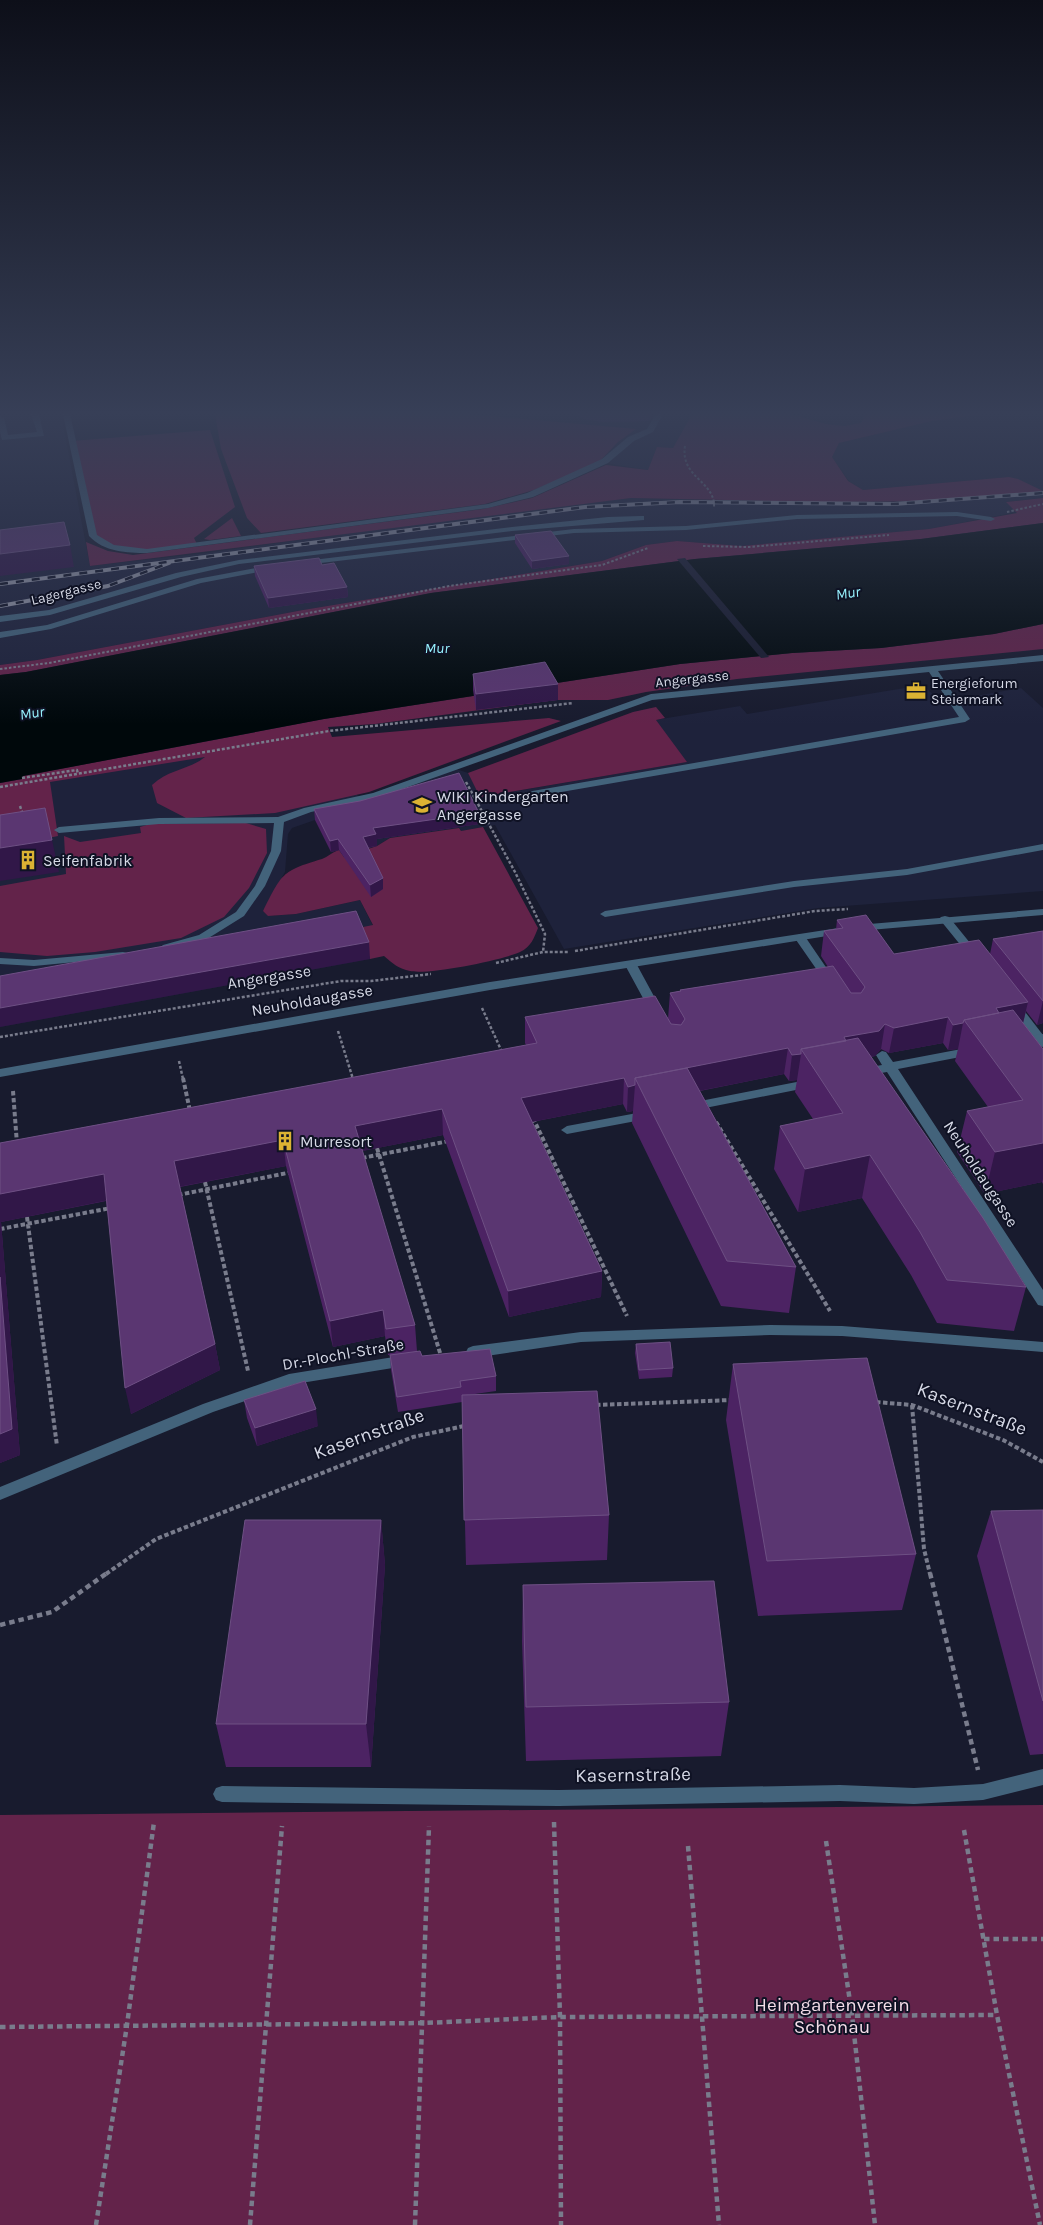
<svg xmlns="http://www.w3.org/2000/svg" width="1043" height="2225" viewBox="0 0 1043 2225" font-family="Karla,sans-serif">
	<style>
		.built { fill: #1e223b }
		.green { fill: #63234a }
		.water { fill: #00080b }
		.pier { fill: #181b2e }
		.lines { fill: none; stroke-linecap: round; stroke-linejoin: round }
		.path-far3 { stroke: #797c8c; stroke-width: 2; stroke-dasharray: 2.5 2; stroke-linecap: butt }
		.path-far2 { stroke: #797c8c; stroke-width: 2.5; stroke-dasharray: 3 2; stroke-linecap: butt }
		.path-far1 { stroke: #797c8c; stroke-width: 4; stroke-dasharray: 4.5 2.5; stroke-linecap: butt }
		.path { stroke: #797c8c; stroke-width: 4.5; stroke-dasharray: 5.5 4; stroke-linecap: butt }
		.service { fill: #43637b; fill-rule: evenodd }
		.minor { fill: #43637b; fill-rule: evenodd }
		.rail-casing { stroke: #9497a6; stroke-width: 4 }
		.rail { stroke: #0f1224; stroke-width: 2.5; stroke-dasharray: 8; stroke-linecap: butt }
		.wall { fill: #4c2363 }
		.shaded-wall { fill: #311748 }
		.building { fill: #5a3671; stroke: #6e5084 }
		.labels { text-anchor: middle; dominant-baseline: central; stroke-width: 4; stroke-linejoin: round; paint-order: stroke }
		.far-street-label { font-size: 14px; fill: #d7dae7; stroke: #0f1224 }
		.far-poi-label { font-size: 14px; fill: #d7dae7; stroke: #0f1224; text-anchor: start }
		.far-water-label { font-size: 15px; font-style: italic; fill: #97f3ff; stroke: #0f1224 }
		.poi-label { font-size: 16px; fill: #d7dae7; stroke: #0f1224; text-anchor: start }
		.street-label { font-size: 16px; fill: #d7dae7; stroke: #0f1224 }
		.near-street-label { font-size: 19px; fill: #d7dae7; stroke: #0f1224 }
		.near-park-label { font-size: 19px; fill: #f4dde9; stroke: #0f1224 }
	</style>
	<rect width="100%" height="100%" fill="#181b2e"/>
	<path class="built" d="M0 414H61L90 566 206 553 503 512 631 498 822 502 939 501 1042 491 1009 477 863 490 849 481 832 457 839 443 932 421 983 414H1043V498L1006 502 1017 512 929 529 741 546 677 541 646 545 602 561 303 610 37 660 0 665Z
		M469 414H692L673 448 657 447 648 470 599 462 618 442 635 429Z
		M791 414H866L862 423 844 426 826 424Z
		M923 685 941 702 1021 688 1043 708V891L818 908 564 949 495 825 461 831 459 828 390 838 377 846 360 812 315 820 292 828 288 834 285 872 263 911 268 916 296 914 360 900 373 926 358 928 370 959 0 1027V774L23 776 80 767 190 743 324 719 359 799 453 768 468 773 481 797 686 762 655 720 740 706 747 714Z"/>
	<path class="green" d="M215 414H469L636 429 618 442 599 462 534 490 485 504 261 533 247 518 221 449Z
		M692 414H791L826 424 844 426 861 423 866 414H983L932 421 839 443 832 457 848 481 863 490 1009 477 1018 479 1043 491 939 501 822 502 631 498 90 566 86 542 108 551 133 555 483 509 532 498 606 465 648 470 657 447 673 448Z
		M210 430 235 507 194 538 197 544 147 551 123 550 93 536 72 441Z
		M1043 498V523L921 539 695 559 431 593 26 672 0 675V665L37 660 303 610 602 561 646 545 677 541 741 546 929 529 1017 513 1006 502Z
		M232 518 241 536 210 540 204 539Z
		M1043 624V649L737 679 646 692 608 700H556L375 724 328 727 332 737 549 718 561 721 369 792 275 813 186 818 157 803 152 785C169 769 189 770 205 757L50 782 58 836 0 848V783L22 779 23 776 324 719 680 664 792 653 881 648 994 634Z
		M656 707 665 718 656 720 687 762 480 797 468 773 633 712Z
		M246 823 266 829 267 853 249 888 224 917 181 938 95 952 47 956 0 952V886L66 874 64 836 80 842 141 833 140 827 150 824Z
		M483 827 538 928C534 938 531 947 520 952 503 960 428 975 410 971 399 969 392 963 384 956L370 959 358 928 373 925 360 900 296 914 268 916 263 911C282 874 281 871 322 859 328 857 332 852 339 850L344 857 377 846 390 838 459 828 461 831Z
		M1043 1805V2225H0V1815Z"/>
	<path class="water" d="M1043 523V624L994 634 881 648 792 653 680 664 324 719 23 776 22 779 0 783V675L26 672 431 593 695 559 921 539Z"/>
	<path class="pier" d="M685 558 769 657 761 658 677 559Z"/>
	<g class="lines">
		<path class="path-far3" d="M685 446C680 478 716 481 714 508
			M1007 512 1043 504
			M703 546 749 547 889 535
			M0 669 49 663 449 586 602 565 648 548"/>
		<path class="path-far2" d="M22 778 77 770 78 774
			M466 782 515 872 545 934 543 952
			M0 787 329 731 573 703
			M20 806 23 815
			M575 951 815 911 848 909
			M496 963 543 952H569
			M482 1008 502 1052
			M338 1031 353 1079
			M0 1037 341 981H371L431 974
			M179 1061 183 1079"/>
		<path class="path-far1" d="M183 1078 190 1111
			M352 1078 353 1080
			M13 1091 17 1144
			M533 1118 627 1316
			M716 1122 830 1311
			M377 1148 441 1356
			M362 1158 449 1141
			M205 1182 248 1371
			M178 1195 292 1172
			M27 1217 57 1446
			M0 1229 111 1208
			M876 1402 912 1405 1003 1440 1043 1462
			M596 1405 732 1400
			M912 1405 924 1549 930 1574
			M106 1574 156 1539 413 1437 464 1426"/>
		<path class="path" d="M930 1573 978 1770
			M0 1625 52 1612 107 1573
			M554 1822 560 2017 561 2225
			M964 1830 997 2015 1040 2225
			M826 1841 852 2015 875 2225
			M688 1846 719 2225
			M984 1939H1043
			M0 2027 423 2023 560 2017 997 2015
			M96 2225 127 2025 154 1822
			M250 2225 282 1826
			M415 2225 429 1826"/>
		<path class="service" d="M31 414H39L44 436 2 440 0 432V416L4 418 8 435 37 432Z
			M63 414H70L97 535 114 545 147 549 488 504 527 493 602 459 628 437 647 429 656 414H663L653 432 634 441 608 463 533 497 488 508 147 553C127 553 104 552 89 536Z
			M957 512 991 517 995 519 991 521 957 516 797 519 686 530 574 533 304 565 300 563 304 561 574 529 686 526 797 515Z
			M272 565 276 567 275 569 201 583 51 629 0 638V632L47 625 197 579Z
			M1043 655V661L938 671 970 719 965 722 504 802 499 799 504 796 959 717 929 672 652 700 380 797 311 812 284 822 281 851 265 886 244 916 207 939 167 950 161 947 163 945 199 935 236 912 255 886 271 851 274 823 159 824 59 833 54 830 59 827 159 818 278 817 304 808 373 793 651 694Z
			M1043 844V850L907 875 794 887 605 917 600 914 605 911 794 881 907 869Z
			M945 916 949 917 979 954 981 956 979 958H971L941 921 939 919 941 917Z
			M800 934 804 935 834 979 836 981 834 983H826L794 937Z
			M123 952 127 953 129 955 127 957 34 966 0 964V958L34 960Z
			M631 962 637 965 662 1011 660 1014H652L650 1011 625 965Z
			M1015 1003 1019 1004 1043 1035V1047L1039 1046 1009 1007Z
			M1043 1769V1785L983 1800 914 1804 840 1801 559 1806 222 1802 216 1800 213 1794 216 1788 222 1786 559 1790 840 1785 914 1788 983 1784Z"/>
		<path class="minor" d="M641 516H644V520L512 531 239 564 181 577 50 615 0 622V616L49 610 176 573 239 560 512 527 608 517Z
			M1043 909V915L858 931 490 990 0 1077V1069L490 982 858 925Z
			M1043 1034V1042L1018 1046 1012 1042 1018 1038Z
			M972 1047 976 1048 978 1051 976 1054 898 1069 1043 1290V1306L1038 1305 887 1072 864 1076 858 1072 860 1069 882 1065 876 1055 882 1051 886 1052 893 1062Z
			M812 1079 816 1080 818 1083 816 1086 690 1111 684 1107 690 1103Z
			M648 1111 652 1112 654 1115 652 1118 567 1134 561 1130 567 1126Z
			M770 1325 842 1326 1043 1342V1352L842 1336 770 1335 581 1342 473 1358 468 1356 466 1352 468 1348 473 1346 581 1332Z
			M406 1355 411 1357 413 1361 411 1365 295 1384 213 1412 0 1500V1487L203 1404 289 1374Z"/>
		<defs>
			<path id="rail" d="M0 584 585 507 680 502 894 504 1043 493
				M0 606 108 586 169 563"/>
		</defs>
		<use href="#rail" class="rail-casing"/>
		<use href="#rail" class="rail"/>
	</g>
	<path class="wall" d="M575 414H654L649 421 603 422 584 419Z
		M515 535 569 556V564L532 569 515 543Z
		M322 565 347 587 348 597 269 608 255 576 254 566Z
		M473 674 558 684V700L476 710 473 690Z
		M314 809 479 824 377 839V846L368 848 383 878V889L371 897 339 850 331 852 315 820Z
		M837 920 894 954H990L993 939 1043 931V1023L1037 1025 1026 1011 1023 1023 1043 1049V1184L1042 1182 985 1194 957 1152 967 1111 988 1107 955 1061 958 1049 948 1050 943 1043 889 1053 881 1049 875 1056 871 1057 1026 1287 1014 1331 937 1323 911 1275 862 1198 798 1212 774 1169 780 1126 813 1119 795 1092 797 1080 789 1081 784 1074 700 1091 796 1267 789 1313 721 1306 632 1123 633 1111 627 1112 623 1104 532 1122 602 1271 601 1297 509 1317 443 1135 362 1151 415 1325 417 1351 422 1356 496 1376V1391L468 1395 609 1515 607 1560 466 1565 462 1402 398 1412 391 1370 390 1355H388L385 1336 333 1347 286 1166 180 1187 215 1344 220 1370 131 1414 106 1201 1 1222 20 1455 0 1463V1143L526 1045 525 1043V1017L668 1019 670 993 680 991V990L828 967 821 956 824 931 836 929Z
		M636 1344 673 1368 672 1377 639 1379 635 1353Z
		M733 1364 916 1554 902 1610 758 1616 726 1420Z
		M244 1400 318 1426 257 1446 247 1418Z
		M1043 1510V1754L1030 1755 977 1556 991 1511Z
		M381 1520 385 1565 371 1767H226L216 1724Z
		M523 1585 729 1702 721 1756 526 1761 522 1641Z"/>
	<path class="shaded-wall" d="M650 414H654L649 421Z
		M70 545 74 567 0 576V554Z
		M569 556V564L532 569V561Z
		M347 587 348 597 269 608 268 598Z
		M558 684V700L476 710V694Z
		M479 813V824L377 839V846L363 848V837L373 828Z
		M338 839 339 850 331 852 330 841Z
		M52 840 59 872 0 881V848Z
		M383 878V889L371 897 370 885Z
		M369 942 370 959 0 1027V1008Z
		M1043 1001V1023L1037 1025Z
		M1028 1002 1022 1027 994 1017 996 1008Z
		M948 1017 943 1043 889 1053 894 1028Z
		M963 1023 958 1049 948 1050 953 1025Z
		M885 1024 881 1049 875 1056 846 1062 844 1037Z
		M788 1048 784 1074 678 1095 676 1070Z
		M801 1054 797 1080 789 1081 792 1055Z
		M624 1078 623 1104 521 1124V1098Z
		M635 1085 633 1111 627 1112 628 1087Z
		M442 1109 443 1135 357 1152 355 1126Z
		M283 1140 286 1166 178 1187 174 1161Z
		M1043 1143V1179L1042 1182 985 1194 995 1152Z
		M870 1155 862 1198 798 1212 805 1169Z
		M104 1174 109 1200 1 1222 20 1455 0 1463V1194Z
		M602 1271 601 1297 509 1317 508 1291Z
		M383 1310 385 1336 333 1347 330 1321Z
		M215 1344 220 1370 131 1414 125 1388Z
		M316 1409 318 1426 257 1446 255 1428Z
		M381 1520 385 1565 371 1767 366 1724Z"/>
	<path class="building" d="M64 522 70 545 0 554V530Z
		M551 531 569 556 532 561 515 535Z
		M319 558 322 565 334 563 347 587 268 598 254 566Z
		M545 662 558 684 476 694 473 674Z
		M459 773 479 813 373 828 376 834 363 837 383 878 370 885 338 839 330 841 314 809 360 801Z
		M45 808 52 840 0 848V815Z
		M356 911 369 942 0 1008V976Z
		M866 915 894 954 979 940 1028 1002 996 1008 999 1013 964 1020 963 1023 953 1025 948 1017 894 1028 885 1024 879 1031 844 1037 846 1041 801 1049V1054L792 1055 788 1048 635 1078V1085L628 1087 624 1078 521 1098 602 1271 508 1291 442 1109 355 1126 415 1325 386 1329 383 1310 330 1321 283 1140 174 1161 215 1344 125 1388 104 1174 0 1194V1143L537 1043 525 1017 655 996 671 1024 681 1025 685 1019 670 993 681 991 680 990 833 966 851 993H861L865 987 824 931 843 928 837 920Z
		M1043 931V1001L993 939Z
		M1013 1010 1043 1049V1143L995 1152 967 1111 1023 1100 964 1020Z
		M858 1038 983 1218 1026 1287 947 1280 920 1232 870 1155 805 1169 780 1126 843 1113 801 1049Z
		M687 1068 796 1267 727 1261 635 1078Z
		M0 1277 12 1429 0 1434Z
		M670 1342 673 1368 639 1370 636 1344Z
		M490 1349 496 1376 460 1381 461 1387 397 1397 390 1355 420 1351 422 1356Z
		M867 1358 916 1554 767 1561 733 1364Z
		M305 1381 316 1409 255 1428 244 1400Z
		M597 1391 609 1515 464 1520 462 1395Z
		M1043 1510V1701L991 1511Z
		M245 1520H381L366 1724H216Z
		M714 1581 729 1702 526 1707 523 1585Z"/>
	<linearGradient id="sky" x2="0" y2="1"><stop stop-color="#0d0f19"/><stop offset="0.57" stop-color="#373f57"/><stop offset="1" stop-color="#373f57" stop-opacity="0"/></linearGradient>
	<rect width="1043" height="725" fill="url(#sky)"/>
	<defs>
		<symbol id="office-bare" viewBox="-9 -9 18 18"><path d="M-6-3h4V-5.5h4V-3h4V5H-6ZM-1-4.5V-3h2v-1.5ZM-6 0V1H6V0Z" fill="#dbb233" stroke="#0f1224" stroke-width="2.5" paint-order="stroke"/></symbol>
		<symbol id="school-bare" viewBox="-9 -9 18 18"><path d="M0-5L7-2L0 1L-7-2ZM-4 1L0 2.5L4 1V4Q0 6-4 4Z" fill="#dbb233" stroke="#0f1224" stroke-width="2.5" paint-order="stroke"/></symbol>
		<symbol id="building-bare" viewBox="-9 -9 18 18"><path d="M-4-6H4V6H1V3H-1V6H-4ZM-2.5-4.3h1.7v1.8h-1.7ZM.8-4.3h1.7v1.8H.8ZM-2.5-1h1.7V.8h-1.7ZM.8-1h1.7V.8H.8Z" fill="#dbb233" stroke="#0f1224" stroke-width="2.5" paint-order="stroke"/></symbol>
	</defs>
	<g fill-rule="evenodd">
		<use href="#office-bare" x="902" y="677" width="28" height="28"/>
		<use href="#school-bare" x="408" y="791" width="28" height="28"/>
		<use href="#building-bare" x="14" y="846" width="28" height="28"/>
		<use href="#building-bare" x="271" y="1127" width="28" height="28"/>
	</g>
	<g class="labels">
		<g class="far-street-label">
			<text transform="translate(66 592) rotate(-14)">Lagergasse</text>
			<text transform="translate(692 679) rotate(-6)">Angergasse</text>
		</g>
		<g class="far-poi-label">
			<text x="931" y="683">Energieforum<tspan x="931" dy="16">Steiermark</tspan></text>
		</g>
		<g class="far-water-label">
			<text transform="translate(848 593) rotate(-8)">Mur</text>
			<text x="437" y="648">Mur</text>
			<text transform="translate(32 713) rotate(-8)">Mur</text>
		</g>
		<g class="poi-label">
			<text x="437" y="796">WIKI Kindergarten<tspan x="437" dy="18">Angergasse</tspan></text>
			<text x="43" y="860">Seifenfabrik</text>
			<text x="300" y="1141">Murresort</text>
		</g>
		<g class="street-label">
			<text transform="translate(269 977) rotate(-9)">Angergasse</text>
			<text transform="translate(312 1000) rotate(-10)">Neuholdaugasse</text>
			<text transform="translate(981 1174) rotate(57)">Neuholdaugasse</text>
			<text transform="translate(343 1354) rotate(-10)">Dr.-Plochl-Straße</text>
		</g>
		<g class="near-street-label">
			<text transform="translate(972 1409) rotate(21)">Kasernstraße</text>
			<text transform="translate(369 1434) rotate(-20)">Kasernstraße</text>
			<text transform="translate(633 1775) rotate(-1)">Kasernstraße</text>
		</g>
		<g class="near-park-label">
			<text x="832" y="2005">Heimgartenverein<tspan x="832" dy="22">Schönau</tspan></text>
		</g>
	</g>
</svg>
